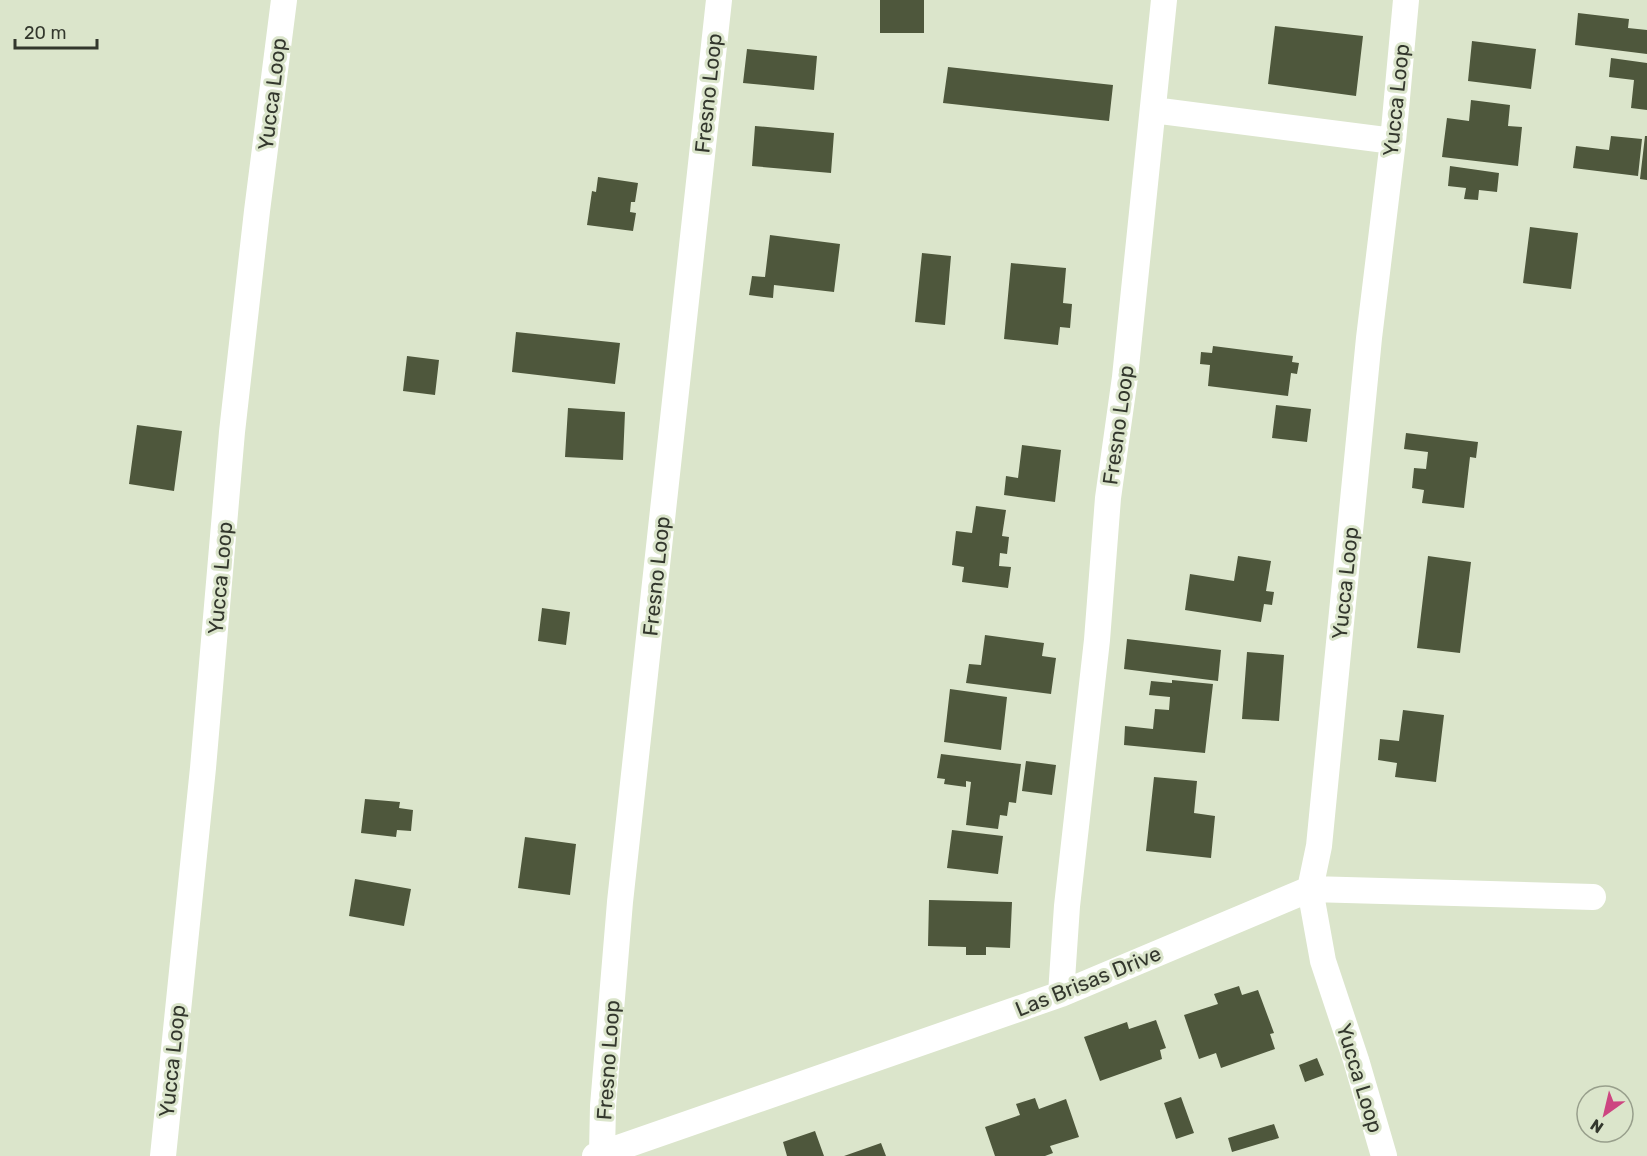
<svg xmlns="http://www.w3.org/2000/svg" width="1647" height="1156" viewBox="0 0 1647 1156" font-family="Rubik,sans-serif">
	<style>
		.building { fill: #4e573c }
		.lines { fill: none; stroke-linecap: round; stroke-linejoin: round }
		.street { stroke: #fff; stroke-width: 26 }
		.labels { text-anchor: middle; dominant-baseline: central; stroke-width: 6; stroke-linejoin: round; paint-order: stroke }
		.street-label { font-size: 21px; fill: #33372d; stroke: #dbe5cb }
	</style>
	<rect width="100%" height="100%" fill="#dbe5cb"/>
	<path class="building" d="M880 0H924V33H880Z
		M1578 13 1629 19 1628 28 1647 30V54L1575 45Z
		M1275 26 1363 36 1356 96 1268 84Z
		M1472 41 1536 49 1531 89 1468 81Z
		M747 49 817 56 814 90 743 83Z
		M1611 58 1647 63V110L1631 108 1634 80 1609 77Z
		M948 67 1113 85 1109 121 943 103Z
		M1471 100 1510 105 1508 126 1522 127 1518 166 1442 157 1447 118 1469 121Z
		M755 126 834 133 831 173 752 166Z
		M1611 136 1642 139 1638 176 1573 168 1576 146 1609 150Z
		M1645 136H1647V180L1640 179Z
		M1450 166 1499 173 1497 192 1479 190 1478 200 1464 199 1466 188 1448 186Z
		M598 177 638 183 635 202H631L630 212 636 213 633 231 587 225 592 191 596 192Z
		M1530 227 1578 233 1571 289 1523 283Z
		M770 235 840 244 834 292 774 285 773 298 749 295 752 276 765 277Z
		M922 253 951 256 945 325 915 322Z
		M1011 263 1066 268 1063 303 1072 304 1070 328 1060 327 1058 345 1004 339Z
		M516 332 620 343 615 384 512 372Z
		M1213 346 1293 356 1292 362 1299 363 1297 374 1291 373 1288 396 1208 386 1210 365 1200 364 1201 352 1212 353Z
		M407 356 439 360 435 395 403 391Z
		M1276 405 1311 409 1307 442 1272 438Z
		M568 408 625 412 623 460 565 457Z
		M137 425 182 431 174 491 129 484Z
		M1406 433 1478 442 1476 458 1470 457 1464 508 1422 503 1424 490 1412 488 1414 468 1426 469 1428 452 1404 449Z
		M1022 445 1061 450 1055 502 1004 495 1006 476 1018 478Z
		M976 506 1006 510 1002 536 1009 537 1007 554 1000 553 999 566 1011 567 1008 588 962 582 964 567 952 565 956 531 972 533Z
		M1238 556 1271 561 1266 591 1274 592 1272 605 1264 604 1261 622 1185 610 1190 574 1234 581Z
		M1428 556 1471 562 1460 653 1417 648Z
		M542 608 570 612 566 645 538 641Z
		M985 635 1044 643 1042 656 1056 658 1051 694 966 683 969 664 981 665Z
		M1127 639 1221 650 1218 681 1124 669Z
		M1247 652 1284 655 1279 721 1242 719Z
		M1172 680 1213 684 1205 753 1124 745 1125 726 1153 729 1155 709 1169 710 1170 697 1149 695 1151 681 1172 683Z
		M950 689 1007 697 1001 750 944 742Z
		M1403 710 1444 715 1436 782 1395 777 1397 763 1378 760 1380 739 1399 741Z
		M941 754 1021 764 1016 803 1009 802 1007 816 1000 815 998 829 966 825 971 782 966 781V787L944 784 945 779 937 778Z
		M1026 761 1056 765 1052 795 1022 791Z
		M1154 777 1197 781 1194 813 1215 816 1211 858 1146 851Z
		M365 799 400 802 399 808 413 810 411 831 397 830 396 837 361 833Z
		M952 830 1003 836 998 874 947 868Z
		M525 837 576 844 570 895 518 888Z
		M355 879 411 889 404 926 349 916Z
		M929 900 1012 902 1010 948 986 947V955H966V947L928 946Z
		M1239 986 1242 995 1258 990 1274 1033 1270 1034 1275 1049 1221 1068 1216 1053 1199 1059 1184 1015 1218 1004 1214 994Z
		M1156 1020 1166 1048 1160 1050 1162 1059 1100 1081 1084 1037 1127 1022 1129 1029Z
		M1317 1058 1324 1075 1305 1082 1299 1065Z
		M1181 1097 1194 1133 1176 1139 1164 1103Z
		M1035 1098 1039 1109 1066 1099 1079 1137 1050 1146 1053 1153 1045 1156H995L985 1127 1020 1115 1016 1104Z
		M1274 1124 1279 1138 1232 1152 1228 1138Z
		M815 1131 824 1156H787L783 1142Z
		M881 1143 886 1156H844Z"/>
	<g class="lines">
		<path class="street" d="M1153 110 1393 141
			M1061 994 1067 906 1097 640 1108 498 1125 377 1164 0
			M602 1153 603 1106 620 902 719 0
			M163 1156 203 768 232 432 257 211 284 0
			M595 1156 1061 994 1310 889 1593 897
			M1384 1156 1356 1060 1323 961 1310 889 1319 846 1369 338 1393 141 1406 0"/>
	</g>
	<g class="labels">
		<g class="street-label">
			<text transform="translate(708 93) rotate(-84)">Fresno Loop</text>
			<text transform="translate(272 94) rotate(-83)">Yucca Loop</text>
			<text transform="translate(1396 100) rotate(-84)">Yucca Loop</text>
			<text transform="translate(1118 425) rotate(-82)">Fresno Loop</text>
			<text transform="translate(656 576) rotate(-84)">Fresno Loop</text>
			<text transform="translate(220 578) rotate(-85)">Yucca Loop</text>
			<text transform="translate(1345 583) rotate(-84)">Yucca Loop</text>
			<text transform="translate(1088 981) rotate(-22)">Las Brisas Drive</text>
			<text transform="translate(608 1060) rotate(-86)">Fresno Loop</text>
			<text transform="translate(172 1061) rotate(-84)">Yucca Loop</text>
			<text transform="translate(1360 1078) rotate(73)">Yucca Loop</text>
		</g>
	</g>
	<g transform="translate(1605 1114) rotate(214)"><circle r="28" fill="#dbe5cb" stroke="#989f8c" stroke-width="1.5"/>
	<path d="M0-4.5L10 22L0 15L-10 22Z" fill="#cd4581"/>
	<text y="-9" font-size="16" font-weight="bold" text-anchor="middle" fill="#33372d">N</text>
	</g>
	<path d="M15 39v9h82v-9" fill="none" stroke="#33372d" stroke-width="3"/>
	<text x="24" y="39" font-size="18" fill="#33372d" stroke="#dbe5cb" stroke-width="4.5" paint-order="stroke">20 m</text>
</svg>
